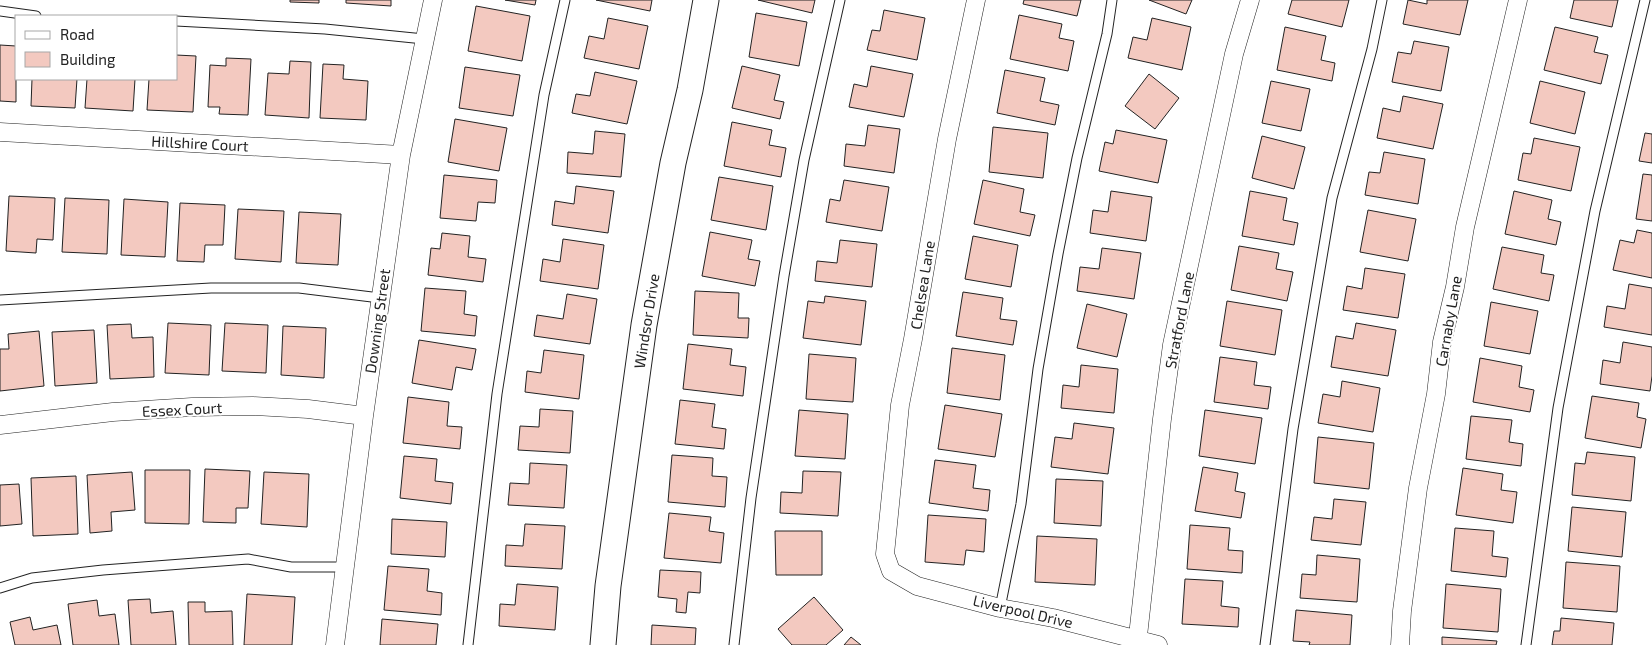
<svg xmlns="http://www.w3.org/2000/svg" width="1652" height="645" viewBox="0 0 1652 645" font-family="'Exo 2',sans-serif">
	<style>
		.building { fill: #f3c9c0; stroke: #222 }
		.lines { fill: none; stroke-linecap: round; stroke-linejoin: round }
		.lane-casing { stroke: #222; stroke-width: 11 }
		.street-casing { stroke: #222; stroke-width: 19 }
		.secondary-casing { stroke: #222; stroke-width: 27 }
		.lane { stroke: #fff; stroke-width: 9 }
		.street { stroke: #fff; stroke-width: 18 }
		.secondary { stroke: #fff; stroke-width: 25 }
		.labels { text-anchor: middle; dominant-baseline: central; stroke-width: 4; stroke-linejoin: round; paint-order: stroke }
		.street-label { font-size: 15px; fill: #222; stroke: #fff }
	</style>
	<rect width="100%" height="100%" fill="#fff"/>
	<path class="building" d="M290 0H319V3L290 2Z
		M346 0H391V6L346 3Z
		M505 0H536L535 5Z
		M596 0H652L650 11Z
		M758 0H815L812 13Z
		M1024 0H1081L1077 16 1023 4Z
		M1149 0H1192L1186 14Z
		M1292 0H1349L1342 27 1288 14Z
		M1408 0 1427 4V0H1468L1460 35 1403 24Z
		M1574 0H1618L1612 27 1570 18Z
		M476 6 530 16 522 61 468 51Z
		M884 10 925 18 917 60 867 50 872 30 880 31Z
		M756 13 807 22 799 66 749 57Z
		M1019 15 1062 24 1059 38 1074 41 1068 71 1010 59Z
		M608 18 648 26 639 69 584 58 589 36 604 39Z
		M1152 18 1191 27 1182 70 1128 58 1133 37 1147 40Z
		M1285 27 1326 36 1321 60 1335 63 1332 81 1277 70Z
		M1555 27 1598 37 1594 52 1608 55 1601 84 1544 70Z
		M1414 41 1449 47 1441 91 1392 82 1398 52 1411 54Z
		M0 45 16 46V102L0 101Z
		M176 55 196 56 193 112 147 110 149 79H176Z
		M226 58 251 59 248 115 219 114 220 107H208L210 65 226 66Z
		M290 61 311 62 309 118 265 115 268 73 289 74Z
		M323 64 344 65 343 79 368 81 366 120 320 118Z
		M742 66 780 75 774 100 784 102 780 119 732 108Z
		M871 66 913 74 904 117 849 107 854 84 867 87Z
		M465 67 520 75 513 116 459 108Z
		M1005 70 1045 78 1040 101 1059 105 1055 125 997 113Z
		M595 72 637 81 627 124 572 113 576 94 590 96Z
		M1149 74 1179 98 1155 129 1125 106Z
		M32 79H77L75 108 31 106Z
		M87 79H135L133 111 85 108Z
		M1271 81 1310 89 1301 131 1262 123Z
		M1540 81 1585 92 1575 134 1530 123Z
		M1403 96 1443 104 1433 149 1377 138 1383 108 1400 112Z
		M455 119 507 128 499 171 448 162Z
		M732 122 772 130 769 145 786 148 781 177 724 166Z
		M868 125 900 129 894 173 844 166 846 144 865 146Z
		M993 127 1048 133 1043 178 989 172Z
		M1116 130 1167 140 1158 183 1099 171 1105 142 1113 144Z
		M595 131 625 134 621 177 567 173 568 152 593 154Z
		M1645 133 1652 134V163L1639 161Z
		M1262 136 1305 147 1294 189 1252 178Z
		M1534 138 1580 147 1571 191 1518 180 1523 153 1531 154Z
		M1384 152 1425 159 1418 204 1365 195 1369 172 1380 173Z
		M1643 174 1652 175V221L1636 219Z
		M444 175 497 180 495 203 478 202 476 221 440 218Z
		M719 177 773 186 766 230 711 220Z
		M844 180 889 187 882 231 826 222 830 199 840 201Z
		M983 180 1024 189 1020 212 1035 215 1030 236 974 224Z
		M576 186 614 191 608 233 552 225 555 201 574 204Z
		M1111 191 1152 197 1146 241 1090 233 1093 210 1108 212Z
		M1250 191 1287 198 1283 220 1298 223 1294 245 1242 236Z
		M1514 191 1552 200 1548 219 1561 222 1556 245 1505 234Z
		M9 196 55 198 53 240 37 239 36 253 6 251Z
		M65 198 109 200 107 254 62 252Z
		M124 199 168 202 165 257 121 255Z
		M180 203 225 205 223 245H205L204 262 177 261Z
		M238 209 284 211 281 262 235 259Z
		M1368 210 1416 219 1408 261 1360 252Z
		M299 212 341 214 338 265 296 263Z
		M1637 230 1652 233V278L1613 270 1620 240 1634 243Z
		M710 232 752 240 748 259 760 261 755 286 702 276Z
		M442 233 470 236 468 257 486 259 483 282 428 275 431 248 440 249Z
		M973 236 1018 245 1011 287 965 279Z
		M563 239 604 245 598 289 540 281 543 259 560 262Z
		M840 240 877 244 872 287 815 281 817 261 837 263Z
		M1239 246 1279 253 1276 269 1293 272 1287 301 1231 290Z
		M1502 247 1544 255 1541 273 1554 275 1549 301 1493 289Z
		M1102 248 1141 253 1134 299 1077 291 1080 267 1099 269Z
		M1365 268 1405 274 1398 318 1343 310 1347 286 1362 289Z
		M1629 284 1652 288V335L1604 327 1607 306 1625 309Z
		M425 288 466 291 464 314 477 316 475 336 421 331Z
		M695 291 739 293 738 318H749L748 338 693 335Z
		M963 292 1003 298 1000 319 1017 321 1013 345 956 336Z
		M567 294 597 299 590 344 534 336 537 315 563 319Z
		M825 296 866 301 861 345 803 338 808 301 824 303Z
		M1227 301 1282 310 1275 355 1220 346Z
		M1491 302 1538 311 1530 354 1484 346Z
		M1087 304 1127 314 1117 357 1077 348Z
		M168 323 211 325 209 375 165 373Z
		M225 323 268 325 266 373 222 371Z
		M1356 323 1396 330 1388 376 1331 367 1336 336 1353 339Z
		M131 324 132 338 153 337 154 377 110 379 107 325Z
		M283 326 326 328 324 378 281 375Z
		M94 330 97 383 55 386 52 332Z
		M39 331 44 386 0 391V349H9L8 334Z
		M419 340 476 349 472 370 456 367 452 390 412 383Z
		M1623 342 1652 347V376L1650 391 1600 384 1603 360 1620 363Z
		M688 344 732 349 730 365 746 367 743 396 683 389Z
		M952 348 1005 355 1000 400 947 393Z
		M544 350 584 355 579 399 525 392 527 371 541 373Z
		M809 354 856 358 853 402 806 399Z
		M1220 357 1257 362 1254 385 1271 387 1268 409 1214 402Z
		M1480 358 1522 366 1519 387 1534 390 1530 412 1473 402Z
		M1081 365 1118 369 1114 413 1061 408 1063 385 1079 387Z
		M1342 381 1380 388 1373 432 1318 423 1323 394 1340 397Z
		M1592 396 1639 403 1637 417 1646 419 1641 448 1585 438Z
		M408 397 449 402 447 426 462 427 460 449 403 443Z
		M680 400 715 404 712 427 726 429 724 449 675 444Z
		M945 405 1002 414 995 457 938 449Z
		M540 409 573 411 570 453 518 450 520 426 539 427Z
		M799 410 848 414 845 459 795 456Z
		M1205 410 1262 418 1255 464 1199 456Z
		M1471 416 1512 420 1509 442 1523 444 1521 466 1466 459Z
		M1074 423 1114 428 1108 474 1051 467 1055 437 1072 439Z
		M1318 437 1374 443 1369 489 1314 483Z
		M1587 452 1635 457 1631 501 1572 495 1575 463 1585 464Z
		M672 455 713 458 712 476 727 477 725 507 668 502Z
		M404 456 437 459 435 481 453 483 451 504 400 498Z
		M935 460 976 465 973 488 990 490 988 511 929 503Z
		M530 463 567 465 564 508 508 505 510 483 529 484Z
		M1203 467 1238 473 1235 491 1245 493 1241 518 1195 511Z
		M1463 468 1503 474 1501 490 1517 492 1513 523 1456 515Z
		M205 469 250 471 248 508H236V523L203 522Z
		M145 470H190L189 524 145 523Z
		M803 471 841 472 838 516 780 513 781 492 802 493Z
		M132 472 135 510 111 512 112 531 90 533 87 475Z
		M264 472 309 474 307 527 261 524Z
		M76 476 78 534 33 536 31 478Z
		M1056 479 1103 481 1101 526 1054 523Z
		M19 484 22 524 0 526V485Z
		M1334 499 1366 502 1361 545 1311 540 1314 517 1332 519Z
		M1572 507 1626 512 1622 557 1568 551Z
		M669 513 711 517 709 531 724 533 721 563 664 558Z
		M928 515 986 519 984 552 966 550 964 565 925 562Z
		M392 519 447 522 445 557 391 554Z
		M525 524 565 526 562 569 505 566 506 545 523 546Z
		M1190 525 1230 528 1228 550 1243 551 1242 573 1187 569Z
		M1455 528 1494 531 1492 556 1508 558 1506 577 1451 571Z
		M775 531H822V575H776Z
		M1037 536 1097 539 1095 585 1035 582Z
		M1317 555 1360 559 1357 602 1300 598 1302 574 1316 575Z
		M1566 562 1620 566 1617 612 1563 608Z
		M388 566 429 569 427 591 442 593 441 615 384 610Z
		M660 570 701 572 700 593 688 592 686 613 676 612 677 599 658 597Z
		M1185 579 1223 581 1221 606 1239 608 1238 627 1182 624Z
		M517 584 558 587 555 630 499 626 500 604 515 605Z
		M1446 584 1501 589 1498 632 1443 628Z
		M247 594 295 597 292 645H244Z
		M814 597 843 630 826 645H792L778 629Z
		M150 599 151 613 173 611 176 645H131L128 600Z
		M97 600 99 616 115 614 119 645H73L68 604Z
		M188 602H205V612L232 611 233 645H189Z
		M1296 610 1352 615 1350 645H1309L1310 642 1293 641Z
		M30 617 33 630 57 625 61 645H15L10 622Z
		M1561 618 1614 623 1612 645H1552L1554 631H1560Z
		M382 619 438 624 436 645H380Z
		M652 625 696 628 695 645H651Z
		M851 637 861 645H844Z
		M1442 637 1497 641 1496 645H1442Z"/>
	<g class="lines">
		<defs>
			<path id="lane" d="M0 11 36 16
				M176 21 325 29 424 39
				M0 300 211 288H299L380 298
				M0 588 32 578 103 570 248 559 291 567H345
				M1000 608 1021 504 1038 369 1058 254 1077 158 1107 34 1112 0
				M468 645 497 394 544 95 565 0
				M734 645 751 498 784 276 804 160 840 0
				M1265 645 1293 429 1332 198 1372 49 1382 0
				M1526 645 1558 408 1595 211 1645 0"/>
			<path id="street" d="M976 0 947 139 913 339 900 405 885 554 891 571 917 586 1000 608 1053 618 1158 645
				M0 132 401 155
				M0 425 113 412 192 407 253 406 308 409 364 416
				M335 645 364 416 401 155 433 0
				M1137 645 1162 419 1172 345 1234 54 1250 0
				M1400 645 1402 611 1418 488 1436 394 1442 342 1455 287 1465 227 1518 0"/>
			<path id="secondary" d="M603 645 608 586 644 325 673 163 690 90 706 0"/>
		</defs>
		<use href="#lane" class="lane-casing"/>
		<use href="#street" class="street-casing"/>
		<use href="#secondary" class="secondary-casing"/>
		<use href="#lane" class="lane"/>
		<use href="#street" class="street"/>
		<use href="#secondary" class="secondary"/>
	</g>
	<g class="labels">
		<g class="street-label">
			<text transform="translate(200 143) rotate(3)">Hillshire Court</text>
			<text transform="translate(922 285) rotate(-81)">Chelsea Lane</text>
			<text transform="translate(1179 320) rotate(-79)">Stratford Lane</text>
			<text transform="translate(377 321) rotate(-82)">Downing Street</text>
			<text transform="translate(646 321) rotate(-81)">Windsor Drive</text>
			<text transform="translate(1448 321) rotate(-80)">Carnaby Lane</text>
			<text transform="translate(182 409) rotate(-3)">Essex Court</text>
			<text transform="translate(1023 611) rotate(13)">Liverpool Drive</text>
		</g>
	</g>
	<rect x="15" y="15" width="162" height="65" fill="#ffffff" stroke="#a7a7a7"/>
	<rect x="25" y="31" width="25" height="8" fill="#ffffff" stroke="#a7a7a7"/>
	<text x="60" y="40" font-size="15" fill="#222222">Road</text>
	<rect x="25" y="52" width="25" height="15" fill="#f3c9c0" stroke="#a7a7a7"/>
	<text x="60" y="65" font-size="15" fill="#222222">Building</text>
</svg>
